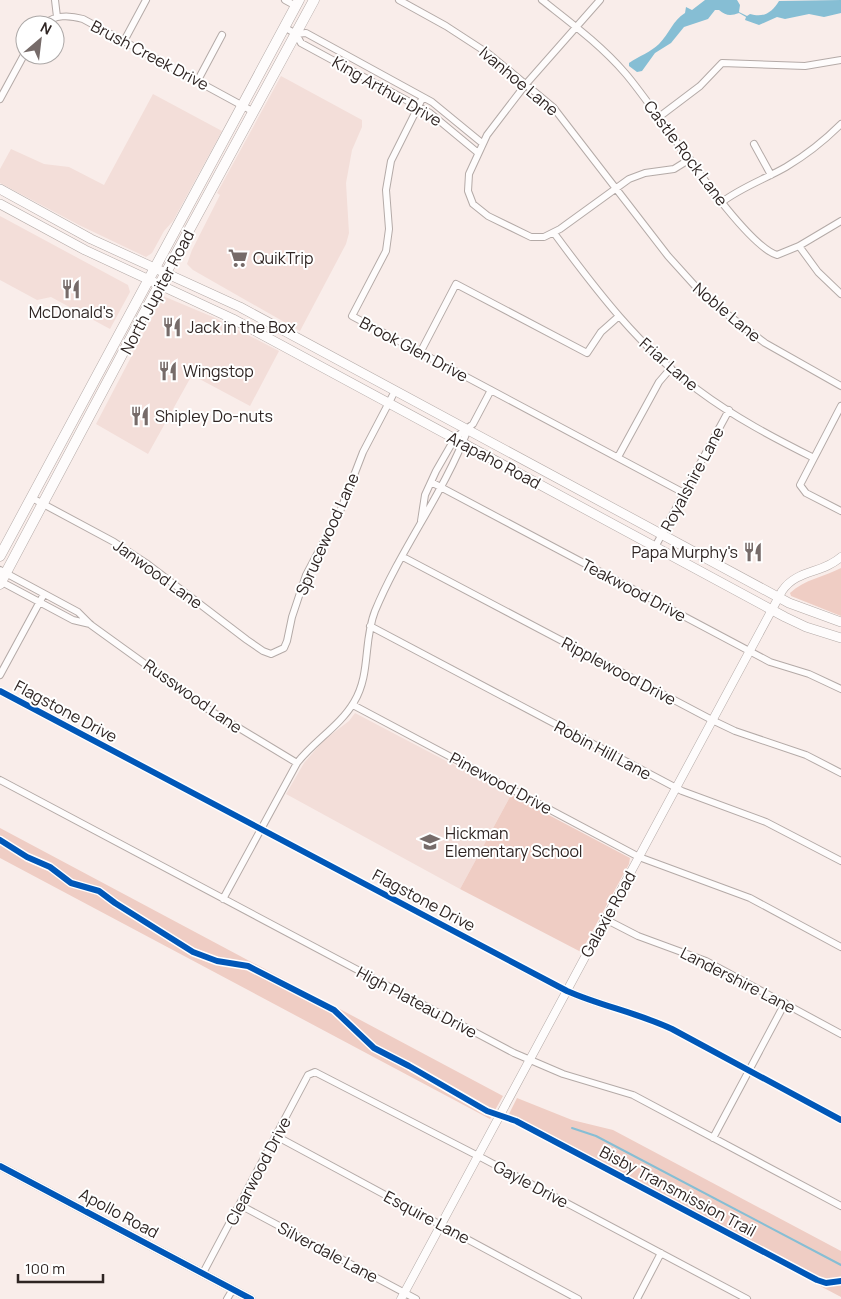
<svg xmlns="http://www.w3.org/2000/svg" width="841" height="1299" viewBox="0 0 841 1299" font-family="Manrope,sans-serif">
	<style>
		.built { fill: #f3ded9 }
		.green { fill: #efcdc4 }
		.water { fill: #86bed4 }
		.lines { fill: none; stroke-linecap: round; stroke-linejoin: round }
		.stream { stroke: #86bed4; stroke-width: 2 }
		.minor-casing { stroke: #b4aaa7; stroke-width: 8 }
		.tertiary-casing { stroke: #b4aaa7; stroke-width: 9 }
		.secondary-casing { stroke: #b4aaa7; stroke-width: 10 }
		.primary-casing { stroke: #b4aaa7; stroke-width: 11 }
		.minor { stroke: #fefcfc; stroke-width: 6 }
		.tertiary { stroke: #fefcfc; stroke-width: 8 }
		.secondary { stroke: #fefcfc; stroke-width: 9 }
		.primary { stroke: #fefcfc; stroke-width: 10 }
		.cycleway-casing { stroke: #fff; stroke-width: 9 }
		.cycleway { stroke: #0057b8; stroke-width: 6 }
		.labels { text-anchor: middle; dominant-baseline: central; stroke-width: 4; stroke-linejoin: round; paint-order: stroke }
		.street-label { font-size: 16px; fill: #2f2523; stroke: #fff }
		.poi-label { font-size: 16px; fill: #2f2523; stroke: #fff; text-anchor: start }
	</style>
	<rect width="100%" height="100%" fill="#f9edea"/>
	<path class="built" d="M281 76 362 120V127L352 150 346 183 349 233 346 244 300 331 193 270 187 264 192 250 220 195 217 193Z
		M153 94 222 131 173 221 164 231 152 253 146 257 79 225 0 183V169L11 149 44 164 69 167 104 185Z
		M0 216 128 285 130 292 110 329 51 297 37 300 0 280Z
		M163 296 213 317 279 351 250 406 192 375 148 454 96 424Z
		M355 713 511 795 460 889 286 794 304 763 324 740 349 721Z"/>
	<path class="green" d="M841 568V616L791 596 790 593C805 579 824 577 841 568Z
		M511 795 630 858 629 864 581 952 460 889Z
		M0 828 503 1096 490 1119 0 858Z
		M517 1098 572 1120 613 1130 841 1251V1297L506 1120Z"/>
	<path class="water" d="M705 0H737L740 5 739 12 747 16 750 14C763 18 772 13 779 1L841 0V13L824 17 809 14 785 19 777 17 759 25 745 20 746 17 739 13C731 16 726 16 719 10H715L708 19 684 27 671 43 655 53 642 71 637 72 629 66V63C639 56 651 52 659 44 669 34 673 20 685 13L686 7 692 10Z"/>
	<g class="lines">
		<path class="stream" d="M572 1128 596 1136 841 1265"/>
		<defs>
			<path id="minor" d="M55 0 57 17
				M285 0 296 6
				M399 0 446 26 489 54 553 107 668 256 706 298 765 343 841 386
				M542 0C571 23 601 45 625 73 656 108 741 244 777 255L799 246 841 221
				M600 0 526 84 487 135 469 174 468 191 473 204 488 216 531 237H544L560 229 629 179 645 173 674 169 690 159
				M43 25C55 14 69 15 83 19L254 112
				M284 27 296 34 306 33 432 102 482 143
				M296 34 301 43 430 113 477 152
				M124 41 146 0
				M198 80 222 35
				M423 97 391 161 386 190 389 229 386 251 352 316 684 493
				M0 99 25 53
				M659 117 700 86 722 63 805 66 841 60
				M754 144 771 175
				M722 202C742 187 765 179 786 167 806 155 825 140 841 124
				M554 233C596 290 640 348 698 390 734 417 774 438 814 458
				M799 246 818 272 841 294
				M420 353 456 284 587 353 601 332 619 316
				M841 406 800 485 806 493 841 511
				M618 457 659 382 671 368
				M431 482 770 662 809 674 841 689
				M32 498 114 542 146 563 247 640 263 651 271 654 284 648 287 641 292 617 306 575 341 509 363 452 395 391
				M421 521 425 495 436 471 455 438 473 424 491 390
				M655 547 729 410
				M403 557 712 720 735 731 806 755 841 773
				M0 570 78 612 91 625 206 708 297 763
				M0 581 73 620 90 624
				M370 626 682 791 766 822 841 861
				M0 675 44 594
				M0 691 567 991C601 1006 638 1013 672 1029L841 1120
				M353 705 639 857 750 898 841 947
				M0 780 514 1053 563 1074 633 1095 841 1206
				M223 899 297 763C314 741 340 726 354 702 371 674 363 641 375 611 401 548 444 493 468 429
				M605 919 638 936 706 961 841 1034
				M276 1136 578 1299
				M713 1138 785 1003
				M240 1205 416 1299
				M203 1273 308 1075 315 1072 484 1159 747 1299
				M227 1299 233 1289
				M637 1299 661 1253"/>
			<path id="tertiary" d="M0 1166 251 1299
				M401 1299 782 591C797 569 822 574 841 557"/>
			<path id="secondary" d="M0 189 91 239 240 307 789 603 841 622
				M0 204 85 250 233 319 785 617 806 627 841 638"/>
			<path id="primary" d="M0 556 299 0
				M0 584 143 315 314 0"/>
		</defs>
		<use href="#minor" class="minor-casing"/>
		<use href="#tertiary" class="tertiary-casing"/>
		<use href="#secondary" class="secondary-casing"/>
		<use href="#primary" class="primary-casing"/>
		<use href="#minor" class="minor"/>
		<use href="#tertiary" class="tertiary"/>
		<use href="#secondary" class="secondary"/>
		<use href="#primary" class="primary"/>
		<defs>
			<path id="cycleway" d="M0 691 567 991C601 1006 638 1013 672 1029L841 1120
				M0 840 27 857 50 867 71 883 99 891 115 903 193 952 217 961 248 966 334 1010 374 1048 409 1066 487 1111 516 1121 817 1280 826 1283 841 1281
				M0 1166 251 1299"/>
		</defs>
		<use href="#cycleway" class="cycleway-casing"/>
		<use href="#cycleway" class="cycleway"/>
	</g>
	<defs>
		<symbol id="supermarket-bare" viewBox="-9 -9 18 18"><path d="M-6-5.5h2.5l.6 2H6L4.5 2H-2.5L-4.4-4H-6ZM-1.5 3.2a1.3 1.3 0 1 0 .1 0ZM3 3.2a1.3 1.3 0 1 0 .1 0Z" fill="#766b69" stroke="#fff" stroke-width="2.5" paint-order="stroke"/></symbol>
		<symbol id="restaurant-bare" viewBox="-9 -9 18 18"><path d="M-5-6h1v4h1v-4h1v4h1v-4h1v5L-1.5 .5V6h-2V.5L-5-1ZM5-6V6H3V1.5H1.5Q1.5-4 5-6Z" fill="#766b69" stroke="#fff" stroke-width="2.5" paint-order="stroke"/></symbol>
		<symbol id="school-bare" viewBox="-9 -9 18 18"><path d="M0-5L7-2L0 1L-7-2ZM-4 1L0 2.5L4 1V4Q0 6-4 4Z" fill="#766b69" stroke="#fff" stroke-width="2.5" paint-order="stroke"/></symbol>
	</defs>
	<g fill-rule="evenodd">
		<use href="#supermarket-bare" x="224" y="244" width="28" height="28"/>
		<use href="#restaurant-bare" x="57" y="275" width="28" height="28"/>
		<use href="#restaurant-bare" x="158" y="313" width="28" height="28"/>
		<use href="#restaurant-bare" x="154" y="357" width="28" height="28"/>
		<use href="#restaurant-bare" x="126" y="402" width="28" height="28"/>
		<use href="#restaurant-bare" x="739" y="538" width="28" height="28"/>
		<use href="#school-bare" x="416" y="828" width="28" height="28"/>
	</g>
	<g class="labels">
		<g class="street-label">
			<text transform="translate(150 55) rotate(28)">Brush Creek Drive</text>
			<text transform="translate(519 81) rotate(40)">Ivanhoe Lane</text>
			<text transform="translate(387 91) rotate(30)">King Arthur Drive</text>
			<text transform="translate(686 153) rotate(53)">Castle Rock Lane</text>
			<text transform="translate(157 292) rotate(-62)">North Jupiter Road</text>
			<text transform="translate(727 312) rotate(40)">Noble Lane</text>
			<text transform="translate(414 349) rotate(28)">Brook Glen Drive</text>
			<text transform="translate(669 364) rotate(41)">Friar Lane</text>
			<text transform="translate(494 460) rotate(28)">Arapaho Road</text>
			<text transform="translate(692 479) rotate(-62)">Royalshire Lane</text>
			<text transform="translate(327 534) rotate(-66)">Sprucewood Lane</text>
			<text transform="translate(158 574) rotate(36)">Janwood Lane</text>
			<text transform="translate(634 590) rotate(28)">Teakwood Drive</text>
			<text transform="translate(619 671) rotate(28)">Ripplewood Drive</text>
			<text transform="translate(193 696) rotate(35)">Russwood Lane</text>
			<text transform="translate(66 711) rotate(28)">Flagstone Drive</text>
			<text transform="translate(603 750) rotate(28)">Robin Hill Lane</text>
			<text transform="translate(501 783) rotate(28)">Pinewood Drive</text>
			<text transform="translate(424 900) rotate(28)">Flagstone Drive</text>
			<text transform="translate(608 914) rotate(-61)">Galaxie Road</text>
			<text transform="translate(738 980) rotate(27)">Landershire Lane</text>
			<text transform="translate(417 1002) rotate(28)">High Plateau Drive</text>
			<text transform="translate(258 1171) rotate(-62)">Clearwood Drive</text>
			<text transform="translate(531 1184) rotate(28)">Gayle Drive</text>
			<text transform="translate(678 1191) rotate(28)">Bisby Transmission Trail</text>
			<text transform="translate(119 1213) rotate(28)">Apollo Road</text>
			<text transform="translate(427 1217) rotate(28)">Esquire Lane</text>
			<text transform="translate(328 1252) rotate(28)">Silverdale Lane</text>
		</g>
		<g class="poi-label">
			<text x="253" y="258">QuikTrip</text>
			<text x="71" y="312" text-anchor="middle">McDonald's</text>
			<text x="187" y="327">Jack in the Box</text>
			<text x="183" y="371">Wingstop</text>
			<text x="155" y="416">Shipley Do-nuts</text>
			<text x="738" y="552" text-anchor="end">Papa Murphy's</text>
			<text x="445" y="833">Hickman<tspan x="445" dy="18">Elementary School</tspan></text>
		</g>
	</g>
	<g transform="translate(40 40) rotate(28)"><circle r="24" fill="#ffffff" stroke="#aca8a7"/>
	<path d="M0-4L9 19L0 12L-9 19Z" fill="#766b69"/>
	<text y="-8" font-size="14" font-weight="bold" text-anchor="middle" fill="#2f2523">N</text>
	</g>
	<path d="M18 1274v8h85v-8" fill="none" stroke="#2f2523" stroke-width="2.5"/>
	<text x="25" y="1274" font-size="15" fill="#2f2523" stroke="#ffffff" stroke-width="4" paint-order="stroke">100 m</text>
</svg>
